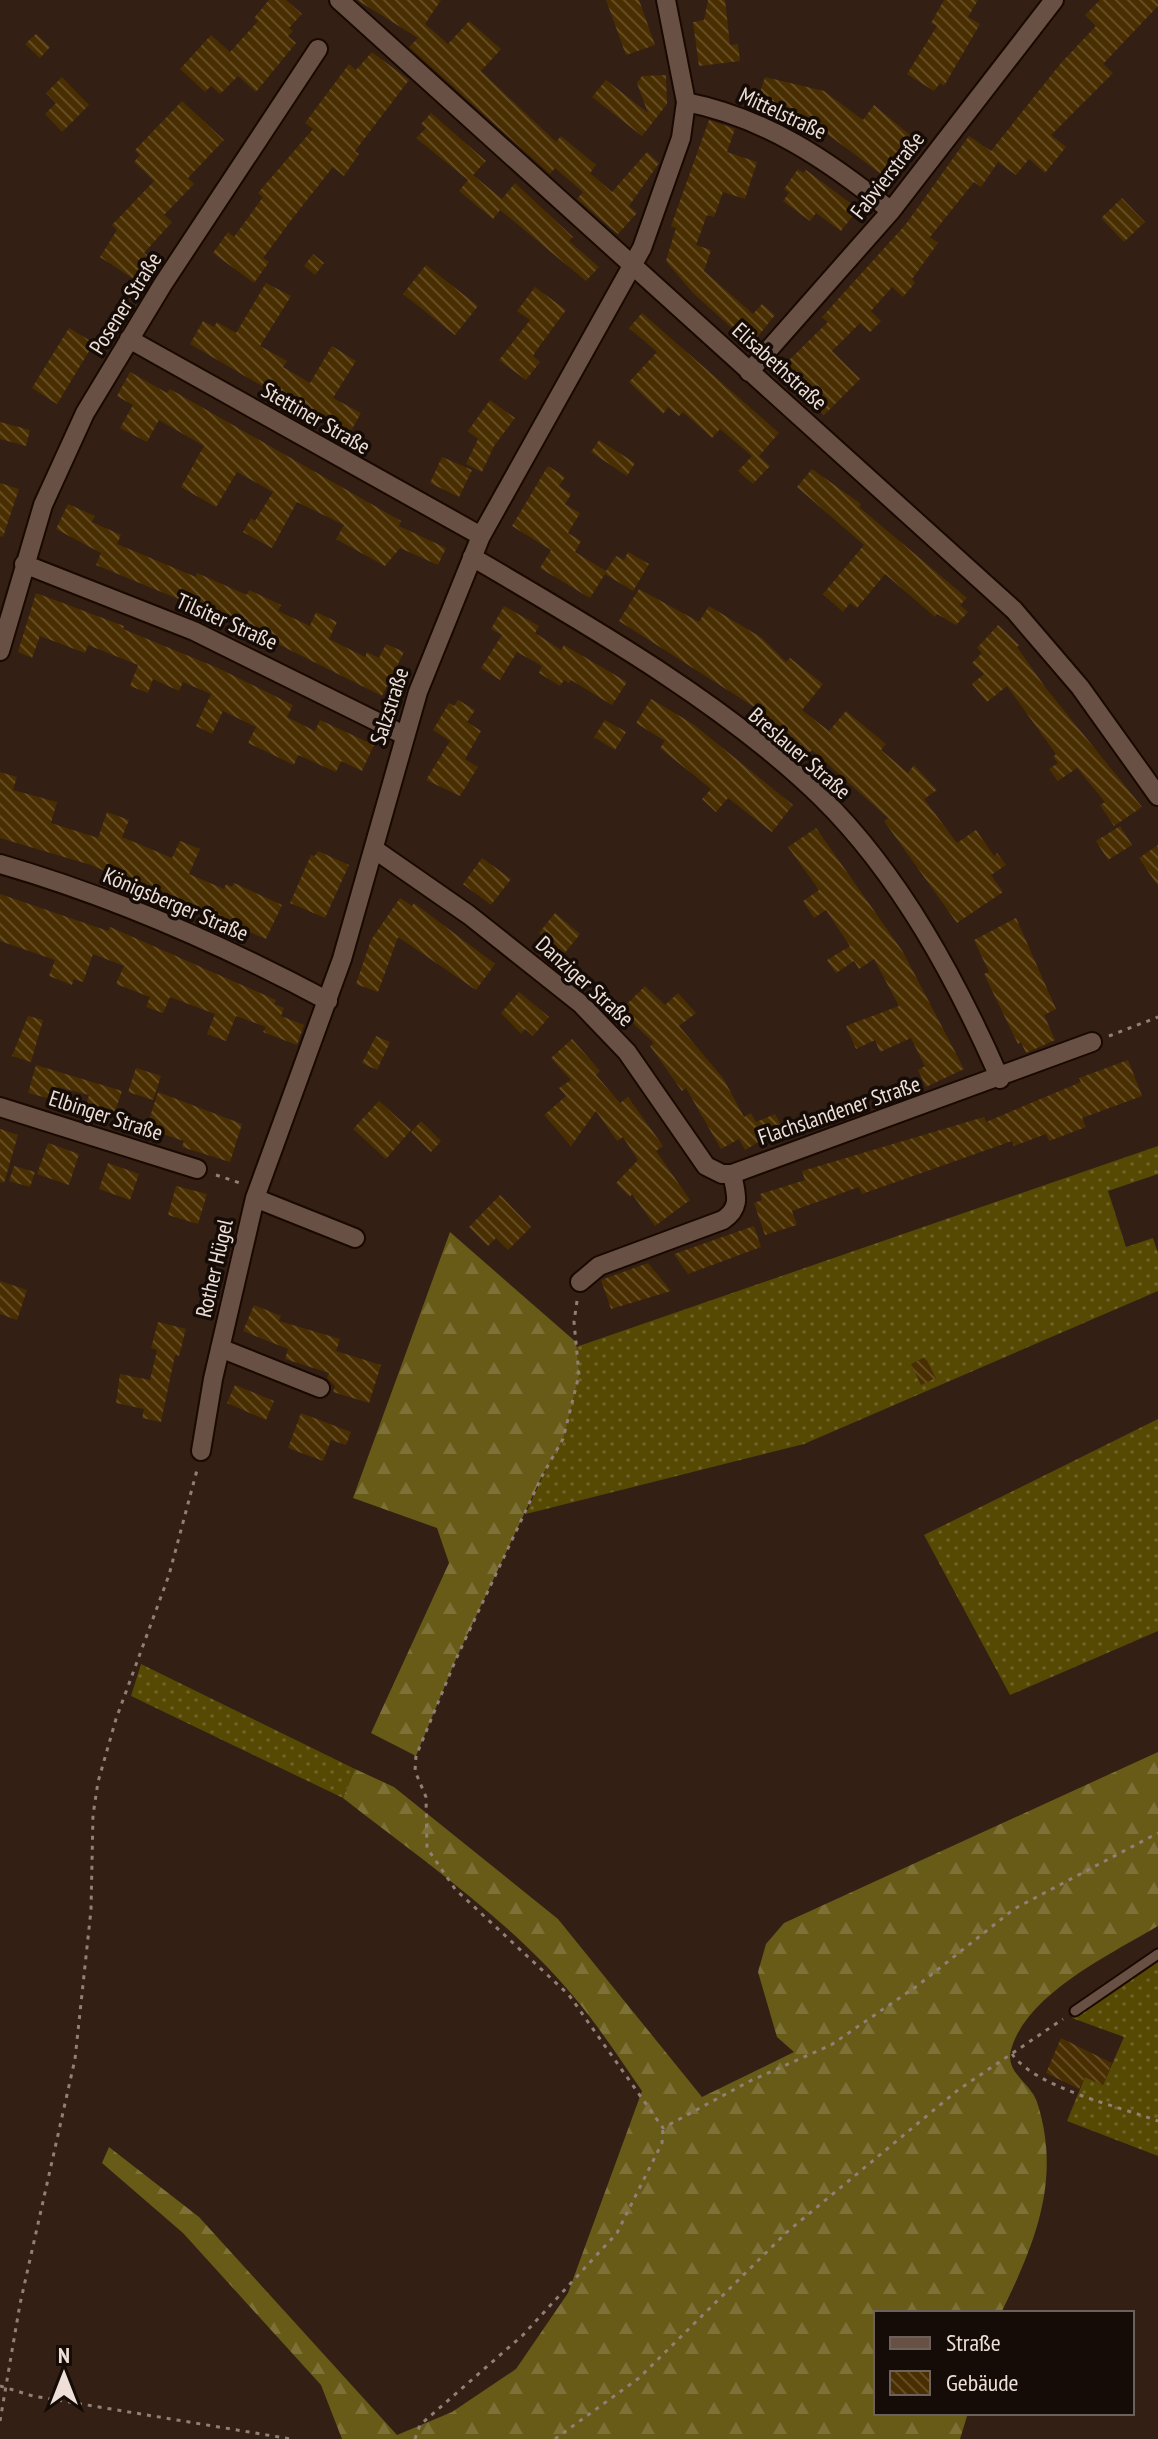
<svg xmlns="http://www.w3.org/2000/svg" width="1158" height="2439" viewBox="0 0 1158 2439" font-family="'PT Sans Narrow',sans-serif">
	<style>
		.grass { fill: url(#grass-dots) }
		.forest { fill: url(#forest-firs) }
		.building { fill: url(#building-back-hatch) }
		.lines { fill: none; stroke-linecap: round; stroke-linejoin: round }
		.service-casing { stroke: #1a0901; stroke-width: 13 }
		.minor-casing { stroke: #1a0901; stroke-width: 22 }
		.path { stroke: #918077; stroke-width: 3; stroke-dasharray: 4 6; stroke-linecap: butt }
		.service { stroke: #685144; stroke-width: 9 }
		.minor { stroke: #685144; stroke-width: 18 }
		.labels { text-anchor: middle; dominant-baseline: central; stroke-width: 7; stroke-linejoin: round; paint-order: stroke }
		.street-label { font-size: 22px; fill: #eee0d8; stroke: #150c07 }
	</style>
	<defs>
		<pattern id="grass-dots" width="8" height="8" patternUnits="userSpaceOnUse" patternTransform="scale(2)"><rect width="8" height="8" fill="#564904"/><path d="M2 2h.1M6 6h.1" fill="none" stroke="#6f6328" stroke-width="1.8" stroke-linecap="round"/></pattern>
		<pattern id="forest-firs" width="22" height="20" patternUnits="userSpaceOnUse" patternTransform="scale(2)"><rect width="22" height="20" fill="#685a17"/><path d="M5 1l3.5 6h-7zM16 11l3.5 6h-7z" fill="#7e7138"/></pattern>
		<pattern id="building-back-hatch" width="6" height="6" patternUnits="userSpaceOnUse" patternTransform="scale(2)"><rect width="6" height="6" fill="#492e01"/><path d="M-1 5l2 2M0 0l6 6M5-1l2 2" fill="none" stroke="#644c25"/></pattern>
	</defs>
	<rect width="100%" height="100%" fill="#331f14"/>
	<path class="grass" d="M1158 1146V1174L1108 1191 1126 1247 1153 1238 1158 1253V1291L804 1444 526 1514C549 1459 582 1409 576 1347Z
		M1158 1419V1631L1010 1695 924 1535Z
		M141 1664 355 1769 343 1798 131 1696Z
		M1158 1959V2156L1067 2121 1085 2077 1103 2085 1124 2037 1072 2018Z"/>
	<path class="forest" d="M450 1232 576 1342 579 1375 563 1439 542 1476 456 1659 416 1756 371 1733 449 1563 437 1528 353 1498Z
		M1158 1752V1926C1111 1954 1026 1994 1011 2050 1005 2073 1031 2083 1037 2102 1062 2179 1035 2244 1001 2313H876V2413H968L960 2439H342L321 2385 183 2233 102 2163 109 2147 199 2217 397 2435 452 2412 516 2369 568 2293 642 2091C620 2059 599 2027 574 1997 510 1920 422 1860 343 1798L355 1769 394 1787 558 1919 702 2097 794 2052 777 2037 758 1972 766 1944 784 1923Z"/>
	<path class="building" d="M269 0H286L302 14 289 28 293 31 288 36 296 43 256 92 238 76 220 94 211 86 205 92 180 69 211 35 230 52 258 21 254 18Z
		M357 0H441L425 24 448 44 469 21 501 49 481 71 556 142 561 136 596 165 590 173 612 192 647 152 659 163 629 206 637 213 618 234 577 199 583 192 555 168 550 174 409 47 418 38Z
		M606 0H639L655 45 626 55Z
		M708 0H725L730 45 738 44 740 61 699 66 693 22 704 20Z
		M944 0H978L968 17 980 24 944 86 940 83 934 91 907 74 937 26 931 23Z
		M1100 0H1158V6L1103 64 1113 73 1051 135 1066 147 1045 173 1029 159 1016 175 998 162 981 187 974 182 930 237 938 243 912 279 915 283 903 297 892 287 871 311 881 321 870 332 860 323 832 351 860 379 824 415 779 370 828 322 822 317 906 224 969 136 991 151 1061 63 1096 26 1085 15Z
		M36 34 50 47 40 58 25 44Z
		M372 52 409 80 355 151 359 154 344 176 333 167 292 219 263 258 269 262 254 283 213 253 228 232 234 237 263 197 258 193 313 129 305 123 349 64 356 70Z
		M666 75 667 104 642 136 592 97 606 80 648 113 637 83 642 76Z
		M62 77 89 105 62 132 45 114 56 103 46 93Z
		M765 77 824 91 863 120 874 105 917 141 903 159 907 162 892 182 803 116 757 102Z
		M182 101 224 140 188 178 194 184 164 215 172 222 144 253 153 258 138 282 100 257 117 230 112 225 154 181 134 162 140 155 135 150Z
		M431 113 486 161 473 175 502 199 515 183 573 237 569 241 599 267 586 281 500 210 493 219 459 191 468 180 416 138 426 128 421 124Z
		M709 120 735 129 727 152 757 162 745 199 723 192 714 217 707 215 696 245 711 250 704 271 753 314 762 304 775 315 751 345 693 293 666 261 676 228 671 226Z
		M798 169 803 173 806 170 858 209 841 231 816 213 810 221 783 201 789 193 784 189Z
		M1122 198 1145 222 1124 242 1101 218Z
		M313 254 324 263 315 275 304 266Z
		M426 265 478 306 455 335 403 294Z
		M266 283 291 296 260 346 287 361 283 367 310 383 332 346 356 361 333 398 361 413 348 436 190 344 203 321 214 327 217 322 236 333Z
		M535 287 566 310 536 351 533 356 540 362 526 380 499 360 530 320 517 311Z
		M642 313 779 433 759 456 770 466 753 484 738 471 752 456 720 429 712 438 683 412 679 416 668 407 663 414 629 382 657 352 629 328Z
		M69 328 94 343 57 404 32 388Z
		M130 372 167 393 170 389 401 521 399 526 446 548 438 565 400 548 385 566 336 539 344 525 297 502 272 548 243 532 251 518 255 521 273 492 237 472 216 507 181 487 204 446 159 420 147 442 120 428 133 405 117 396Z
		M490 400 515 418 494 446 482 472 466 464 478 439 468 431Z
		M0 422 30 430 26 446 0 439Z
		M599 440 635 463 627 476 591 452Z
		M442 457 472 470 459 497 430 483Z
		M548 466 565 477 559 486 571 494 565 504 580 513 568 533 581 541 575 552 606 571 616 556 624 560 628 552 649 564 633 591 605 574 590 598 540 568 551 550 512 526Z
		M812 469 861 504 859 507 967 598 960 605 968 612 956 625 937 614 935 617 885 574 857 608 850 603 843 612 823 594 864 545 797 487Z
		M0 483 19 489 3 537 0 536Z
		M68 504 95 516 92 522 121 535 117 544 196 577 197 573 247 595 249 590 281 605 278 611 310 626 316 612 337 622 329 639 365 657 367 652 379 658 386 644 404 652 382 696 234 622 96 565 101 553 56 529Z
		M639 589 699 622 709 606 762 638 786 662 790 658 823 684 802 710 829 731 846 711 886 744 881 750 908 773 914 765 937 790 924 799 957 843 976 830 994 856 997 853 1006 865 991 875 1003 892 957 923 884 821 888 818 812 750 809 753 759 710 619 621Z
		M36 593 124 626 123 629 218 668 293 705 287 717 315 731 320 720 374 745 362 771 341 761 336 772 298 755 294 765 248 743 256 727 223 711 212 734 196 726 211 694 183 682 179 691 153 679 148 693 130 686 138 665 88 645 85 653 40 636 32 658 18 652Z
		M504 606 539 626 535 633 561 650 564 645 627 682 612 705 571 680 569 683 564 680 560 686 539 673 542 666 517 652 500 680 481 668 502 635 491 629Z
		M998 625 1019 645 1017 647 1045 687 1142 807 1114 826 1100 805 1105 802 1077 768 1058 781 1049 769 1058 763 1053 757 1056 754 1007 686 987 702 972 684 984 674 972 663 982 653 977 648Z
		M651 699 693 724 793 805 772 832 728 798 716 812 702 799 711 789 660 748 665 741 636 723Z
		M458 700 475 710 467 722 481 731 465 759 478 767 460 796 426 780 450 741 433 730 449 703 454 706Z
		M605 720 626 732 615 750 594 737Z
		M0 772 17 777 13 790 57 802 51 823 98 838 107 812 129 820 122 837 172 858 180 841 200 849 189 874 224 889 226 884 232 887 234 883 282 905 266 939 91 865 0 838Z
		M1120 826 1132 845 1108 860 1096 841Z
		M816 828 903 952 964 1069 926 1087 918 1070 925 1066 911 1038 880 1052 875 1040 856 1049 846 1026 899 1006 874 959 859 969 854 961 836 973 827 960 850 946 826 910 814 918 803 901 819 890 788 847Z
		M1158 845V886L1139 858Z
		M318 851 349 865 325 918 290 903 311 855 315 856Z
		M482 858 511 879 491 905 463 884Z
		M0 894 108 931 110 927 276 1000 274 1004 284 1008 281 1016 304 1025 297 1045 263 1032 266 1027 236 1016 226 1041 207 1034 215 1014 170 997 163 1013 146 1007 150 997 116 984 124 966 93 954 83 982 74 979 72 985 49 976 55 960 0 941Z
		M400 898 412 906 414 903 495 964 476 990 398 937 378 992 356 984 371 940Z
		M555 913 580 934 564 954 539 933Z
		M1016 918 1056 1009 1044 1015 1055 1040 1026 1053 1021 1042 1018 1044 984 974 989 972 974 940Z
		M645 986 665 1005 678 993 696 1013 679 1026 723 1078 744 1117 751 1113 756 1122 775 1114 783 1128 745 1150 739 1139 721 1149 686 1088 682 1091 650 1046 654 1043 620 1011Z
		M519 992 549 1017 533 1036 525 1029 521 1034 501 1013Z
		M28 1016 43 1020 31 1062 12 1056Z
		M376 1036 390 1042 377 1070 362 1063Z
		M572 1039 600 1071 596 1075 620 1103 628 1097 663 1146 656 1151 690 1200 655 1226 632 1194 630 1197 616 1183 638 1160 623 1137 617 1141 596 1111 571 1146 544 1115 566 1096 559 1088 571 1080 551 1058Z
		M1128 1060 1142 1096 1082 1118 1086 1127 1049 1141 1046 1134 1014 1146 1012 1141 862 1194 859 1187 792 1211 797 1225 765 1235 754 1203 762 1200 760 1194 805 1180 802 1171 984 1117 986 1122 1081 1082 1079 1078Z
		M36 1065 122 1091 113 1117 85 1109 89 1095 58 1087 55 1100 28 1093Z
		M136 1068 161 1076 153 1100 128 1092Z
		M158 1092 242 1124 230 1162 182 1147 184 1141 146 1129Z
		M379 1101 411 1130 386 1159 353 1129Z
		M421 1121 441 1141 431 1152 411 1132Z
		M0 1129 18 1135 4 1183 0 1182Z
		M48 1143 79 1154 69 1185 37 1174Z
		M108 1163 139 1174 130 1200 99 1189Z
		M14 1166 35 1172 30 1187 9 1181Z
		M176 1186 207 1194 198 1224 168 1215Z
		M500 1195 531 1227 508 1250 496 1238 488 1246 469 1227Z
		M754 1226 761 1247 688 1274 674 1254Z
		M648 1263 671 1291 611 1309 601 1280Z
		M0 1281 27 1290 17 1320 0 1314Z
		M254 1305 281 1316 279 1321 340 1339 336 1351 381 1365 369 1403 333 1392 335 1386 327 1378 329 1373 285 1359 288 1349 243 1331Z
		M158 1322 186 1329 179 1356 175 1355 161 1422 142 1418 144 1409 116 1403 120 1374 150 1380 157 1350 151 1348Z
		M925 1357 936 1378 921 1385 911 1364Z
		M235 1385 274 1401 266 1420 227 1403Z
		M301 1413 351 1432 346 1445 331 1440 323 1461 288 1448Z
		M1061 2038 1112 2063 1103 2085 1085 2077 1079 2089 1046 2073Z"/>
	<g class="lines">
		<defs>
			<path id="service" d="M1075 2011 1158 1954"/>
			<path id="minor" d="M339 0 1014 610 1080 687 1158 796
				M686 102C766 118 828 160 891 211
				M129 339 481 536
				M749 372 891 211 1054 0
				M472 557C588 625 726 704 822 798 900 875 956 979 1000 1079
				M24 564 194 631 404 735
				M0 651 43 505 85 413 163 284 318 49
				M374 849 469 915 581 1004 627 1052 706 1166 722 1174H732L1092 1042
				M0 864C114 897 223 945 328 1001
				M0 1107 197 1169
				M255 1198 355 1238
				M580 1282 599 1266 723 1220C742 1207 736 1194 732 1174
				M220 1348 320 1388
				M201 1451 213 1379 255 1198 342 959 418 692 481 536 642 248 681 138 686 102 666 0"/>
		</defs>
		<use href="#service" class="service-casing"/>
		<use href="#minor" class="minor-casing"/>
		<path class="path" d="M1109 1036 1158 1017
			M216 1175 243 1184
			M577 1301 574 1322 579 1375 563 1439 542 1476 456 1659 416 1756 415 1771 426 1797 427 1848 455 1889 569 1995 663 2128 750 2081 831 2045 917 1986 1014 1909 1158 1833
			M1012 2054C1036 2088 1118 2106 1158 2121
			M0 2386 33 2396 291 2439
			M0 2421 20 2304 75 2059 91 1910 93 1815 98 1782 116 1719 169 1575 197 1470
			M415 2439 420 2425 523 2335 617 2233 662 2143 663 2128
			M555 2439 639 2378 787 2232 958 2090 1063 2019"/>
		<use href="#service" class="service"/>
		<use href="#minor" class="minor"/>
	</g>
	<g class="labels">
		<g class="street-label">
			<text transform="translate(783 113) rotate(25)">Mittelstraße</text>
			<text transform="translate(887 175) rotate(-52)">Fabvierstraße</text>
			<text transform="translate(125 303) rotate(-58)">Posener Straße</text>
			<text transform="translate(780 366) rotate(42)">Elisabethstraße</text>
			<text transform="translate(316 418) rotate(30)">Stettiner Straße</text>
			<text transform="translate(227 621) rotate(24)">Tilsiter Straße</text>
			<text transform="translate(389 706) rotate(-72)">Salzstraße</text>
			<text transform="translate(800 753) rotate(41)">Breslauer Straße</text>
			<text transform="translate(176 904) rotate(23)">Königsberger Straße</text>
			<text transform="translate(585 981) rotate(42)">Danziger Straße</text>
			<text transform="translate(839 1110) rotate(-19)">Flachslandener Straße</text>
			<text transform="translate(106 1115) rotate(18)">Elbinger Straße</text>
			<text transform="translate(214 1268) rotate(-77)">Rother Hügel</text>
		</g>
	</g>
	<rect x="874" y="2311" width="260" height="104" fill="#150c07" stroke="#6c615b" stroke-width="2"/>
	<rect x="890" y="2337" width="40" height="12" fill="#685144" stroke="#6c615b" stroke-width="2"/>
	<text x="946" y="2351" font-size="24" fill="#eee0d8">Straße</text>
	<rect x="890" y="2371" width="40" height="24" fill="url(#building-back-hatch)" stroke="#6c615b" stroke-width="2"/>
	<text x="946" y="2391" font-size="24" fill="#eee0d8">Gebäude</text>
	<g transform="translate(64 2375)" stroke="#150c07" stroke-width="6" paint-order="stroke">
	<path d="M0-6L14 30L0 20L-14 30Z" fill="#eee0d8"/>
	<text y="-12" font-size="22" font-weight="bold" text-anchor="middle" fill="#eee0d8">N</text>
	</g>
</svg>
